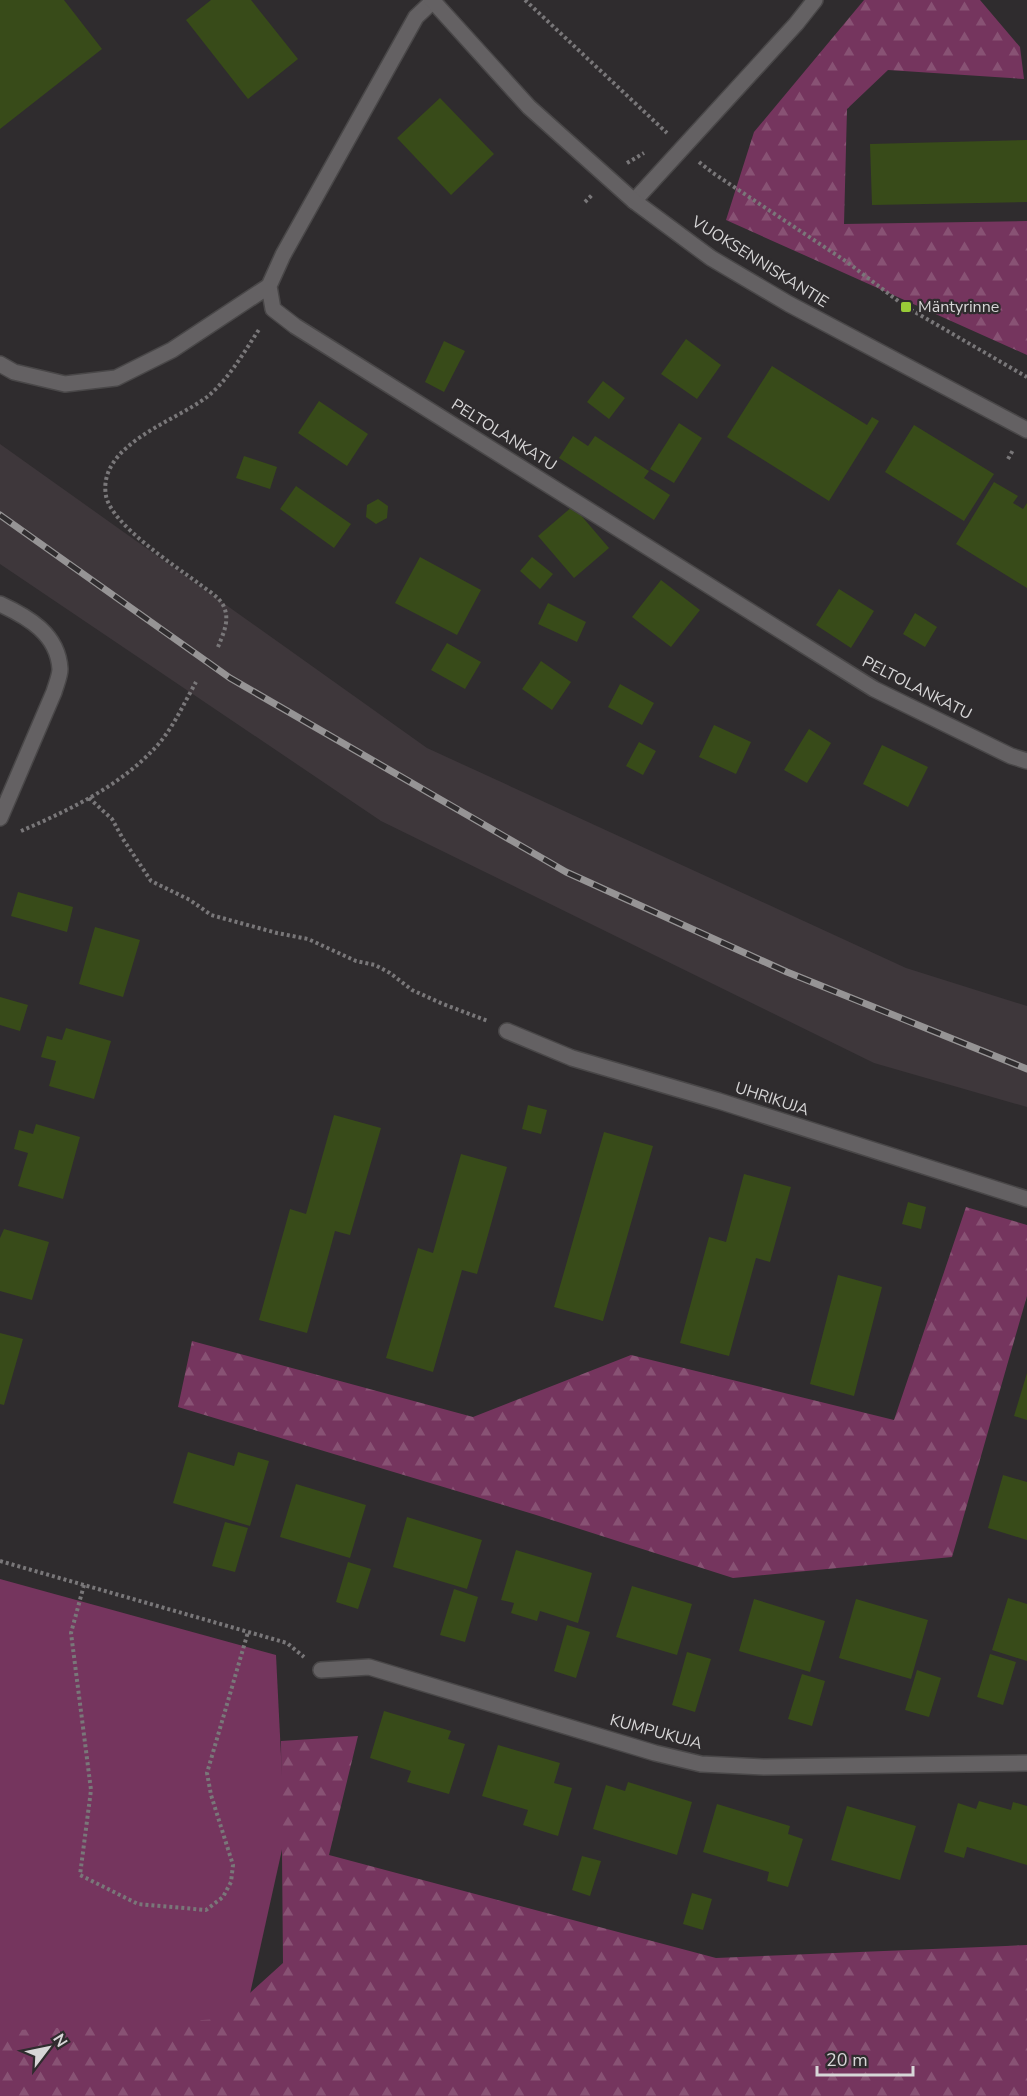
<svg xmlns="http://www.w3.org/2000/svg" width="1027" height="2096" viewBox="0 0 1027 2096" font-family="'Nunito Sans',sans-serif">
	<style>
		.built { fill: #3e373b }
		.green { fill: #75355e }
		.forest { fill: url(#forest-firs) }
		.building { fill: #384b19 }
		.lines { fill: none; stroke-linecap: round; stroke-linejoin: round }
		.minor-casing { stroke: #494748; stroke-width: 18 }
		.tertiary-casing { stroke: #494748; stroke-width: 18 }
		.path { stroke: #797779; stroke-width: 4; stroke-dasharray: 3 3; stroke-linecap: butt }
		.minor { stroke: #646163; stroke-width: 15 }
		.tertiary { stroke: #646163; stroke-width: 15 }
		.rail-casing { stroke: #969495; stroke-width: 7 }
		.rail { stroke: #2f2c2e; stroke-width: 4.5; stroke-dasharray: 14; stroke-linecap: butt }
		.poi-dot { fill: #98cb37; stroke: #2f2c2e; stroke-width: 2 }
		.labels { text-anchor: middle; dominant-baseline: central; stroke-width: 4.5; stroke-linejoin: round; paint-order: stroke }
		.street-label { font-size: 16px; fill: #d7d6d7; stroke: #2f2c2e }
		.poi-label { font-size: 16px; fill: #d7d6d7; stroke: #2f2c2e; text-anchor: start }
	</style>
	<defs>
		<pattern id="forest-firs" width="22" height="20" patternUnits="userSpaceOnUse" patternTransform="scale(1.5)"><rect width="22" height="20" fill="#75355e"/><path d="M5 1l3.5 6h-7zM16 11l3.5 6h-7z" fill="#885274"/></pattern>
	</defs>
	<rect width="100%" height="100%" fill="#2f2c2e"/>
	<path class="built" d="M0 444 427 748 906 968 1027 1006V1107L874 1063 381 821 0 564Z"/>
	<path class="green" d="M0 1579 276 1655 285 1836 242 2030 0 2035Z"/>
	<path class="forest" d="M864 0H980L1020 47 1024 79 888 70 847 109 844 224 1027 221V355L726 220 754 132Z
		M966 1207 1027 1225V1296L952 1557 733 1578 533 1514 178 1407 192 1341 473 1417 631 1355 894 1420Z
		M358 1736 329 1855 716 1958 1027 1945V2096H0V2031L221 2019 283 1963 281 1741Z"/>
	<path class="building" d="M0 0H64L102 49 0 129Z
		M211 0H251L298 59 248 99 186 20Z
		M440 98 494 154 451 195 397 138Z
		M1027 140V202L872 205 870 144Z
		M686 339 721 365 697 399 661 374Z
		M444 341 465 351 444 392 425 382Z
		M772 366 867 425 872 417 879 421 829 501 727 437Z
		M603 381 625 398 609 419 587 402Z
		M319 401 368 434 347 466 298 433Z
		M679 423 702 438 674 483 650 469Z
		M914 425 994 474 964 521 885 472Z
		M573 436 588 446 595 436 649 471 644 478 670 495 654 520 559 458Z
		M244 456 277 467 270 489 236 478Z
		M994 482 1018 496 1013 503 1023 509 1027 503V588L956 544Z
		M296 486 351 524 334 548 280 509Z
		M378 499 388 506 387 518 376 524 366 517 367 505Z
		M573 506 609 548 574 578 538 536Z
		M420 557 481 590 457 635 395 603Z
		M532 557 553 574 540 589 520 571Z
		M661 580 700 610 671 647 632 617Z
		M839 589 874 611 851 648 816 625Z
		M548 603 586 622 577 642 538 624Z
		M915 613 937 627 925 647 903 634Z
		M447 643 481 662 465 689 431 670Z
		M541 661 571 682 552 710 522 689Z
		M620 684 654 703 642 725 608 707Z
		M714 725 751 742 736 774 699 757Z
		M809 729 831 743 807 783 784 770Z
		M639 742 656 751 643 775 626 766Z
		M882 745 928 767 908 807 863 784Z
		M18 892 73 907 67 932 11 916Z
		M95 927 140 940 123 997 79 984Z
		M0 997 28 1005 20 1031 0 1025Z
		M66 1028 111 1041 94 1099 49 1086 56 1061 41 1057 47 1036 62 1040Z
		M528 1105 547 1110 541 1134 522 1129Z
		M334 1115 381 1128 350 1235 335 1231 307 1333 259 1320 290 1209 306 1214Z
		M36 1124 80 1137 63 1199 18 1186 28 1153 14 1149 19 1130 33 1134Z
		M604 1132 653 1146 603 1321 554 1307Z
		M461 1154 507 1167 477 1274 462 1270 433 1372 386 1358 418 1248 433 1253Z
		M744 1174 791 1187 770 1262 756 1258 729 1356 680 1343 709 1237 726 1242Z
		M908 1202 926 1207 921 1229 902 1224Z
		M4 1229 49 1242 32 1300 0 1291V1238Z
		M838 1275 882 1287 854 1396 810 1384Z
		M0 1333 23 1339 4 1405 0 1404Z
		M1027 1373V1420L1014 1416Z
		M188 1452 234 1466 238 1452 269 1461 250 1526 173 1503Z
		M1003 1475 1027 1482V1540L988 1528Z
		M296 1484 366 1505 350 1558 280 1537Z
		M407 1517 482 1540 467 1589 393 1567Z
		M225 1522 248 1528 235 1572 212 1566Z
		M516 1550 592 1573 578 1623 540 1611 537 1621 511 1613 514 1603 501 1600Z
		M348 1562 371 1569 358 1609 336 1602Z
		M632 1586 692 1604 677 1655 616 1637Z
		M454 1589 478 1597 465 1642 440 1635Z
		M1008 1598 1027 1604V1661L992 1650Z
		M754 1599 825 1621 810 1672 739 1651Z
		M856 1599 928 1620 911 1679 839 1658Z
		M567 1625 590 1632 576 1678 554 1671Z
		M687 1652 711 1659 695 1712 672 1705Z
		M990 1654 1016 1662 1003 1705 977 1697Z
		M917 1670 941 1678 929 1717 905 1710Z
		M802 1674 825 1681 812 1726 788 1719Z
		M384 1711 451 1731 448 1739 465 1744 449 1794 407 1782 411 1771 370 1758Z
		M498 1745 560 1763 554 1783 572 1788 558 1836 523 1825 528 1810 482 1796Z
		M628 1782 692 1802 677 1855 593 1829 606 1785 625 1791Z
		M979 1801 1011 1810 1013 1802 1027 1806V1865L967 1847 964 1858 944 1852 958 1803 976 1809Z
		M717 1804 790 1826 788 1834 803 1839 788 1887 767 1881 769 1872 703 1852Z
		M847 1806 916 1826 900 1880 831 1860Z
		M582 1856 601 1861 590 1896 572 1890Z
		M692 1893 712 1899 703 1930 683 1924Z"/>
	<g class="lines">
		<defs>
			<path id="minor" d="M433 1 416 17 283 255 269 286 273 309 295 326 874 689 1011 756 1027 761
				M634 201 796 24 815 0
				M0 364 14 372 65 384 116 378 172 350 269 286
				M0 604C28 617 58 634 60 669 60 676 56 685 54 692L0 818
				M507 1031 572 1058 719 1101 1027 1199
				M321 1670 369 1667 655 1753 701 1764 764 1767 1027 1763"/>
			<path id="tertiary" d="M432 0 529 107 634 201 711 258 789 304 1027 430"/>
		</defs>
		<use href="#minor" class="minor-casing"/>
		<use href="#tertiary" class="tertiary-casing"/>
		<path class="path" d="M525 0 667 133
			M699 162 713 173 847 262 906 307 1027 377
			M627 163 644 153
			M585 202 593 194
			M1008 459 1013 450
			M218 647C223 634 230 621 224 607 220 597 207 590 198 583 174 565 112 525 106 496 97 445 174 422 207 397 229 379 244 352 260 328
			M89 798 112 819 123 839 151 881 190 900 211 915 277 933 308 939 356 961 375 965 390 973 412 990 443 1004 488 1021
			M21 831C67 811 116 788 151 752 171 733 183 705 196 682
			M0 1561 287 1643 304 1657
			M84 1585 71 1633 91 1790 80 1875 138 1904 206 1910 223 1897 231 1882 233 1865 211 1795 207 1773 248 1632"/>
		<use href="#minor" class="minor"/>
		<use href="#tertiary" class="tertiary"/>
		<defs>
			<path id="rail" d="M0 515 230 678 566 872 787 972 1027 1069"/>
		</defs>
		<use href="#rail" class="rail-casing"/>
		<use href="#rail" class="rail"/>
	</g>
	<rect class="poi-dot" x="900" y="301" width="12" height="12" rx="3"/>
	<g class="labels">
		<g class="street-label">
			<text transform="translate(760 262) rotate(32)">VUOKSENNISKANTIE</text>
			<text transform="translate(504 435) rotate(32)">PELTOLANKATU</text>
			<text transform="translate(917 688) rotate(27)">PELTOLANKATU</text>
			<text transform="translate(772 1099) rotate(18)">UHRIKUJA</text>
			<text transform="translate(656 1732) rotate(15)">KUMPUKUJA</text>
		</g>
		<g class="poi-label">
			<text x="918" y="307">Mäntyrinne</text>
		</g>
	</g>
	<g transform="translate(48 2048) rotate(58)" stroke="#2f2c2e" stroke-width="4.5" paint-order="stroke">
	<path d="M0-4.5L10 22L0 15L-10 22Z" fill="#d7d6d7"/>
	<text y="-9" font-size="16" font-weight="bold" text-anchor="middle" fill="#d7d6d7">N</text>
	</g>
	<path d="M817 2066v9h96v-9" fill="none" stroke="#d7d6d7" stroke-width="3"/>
	<text x="826" y="2066" font-size="18" fill="#d7d6d7" stroke="#2f2c2e" stroke-width="4.5" paint-order="stroke">20 m</text>
</svg>
